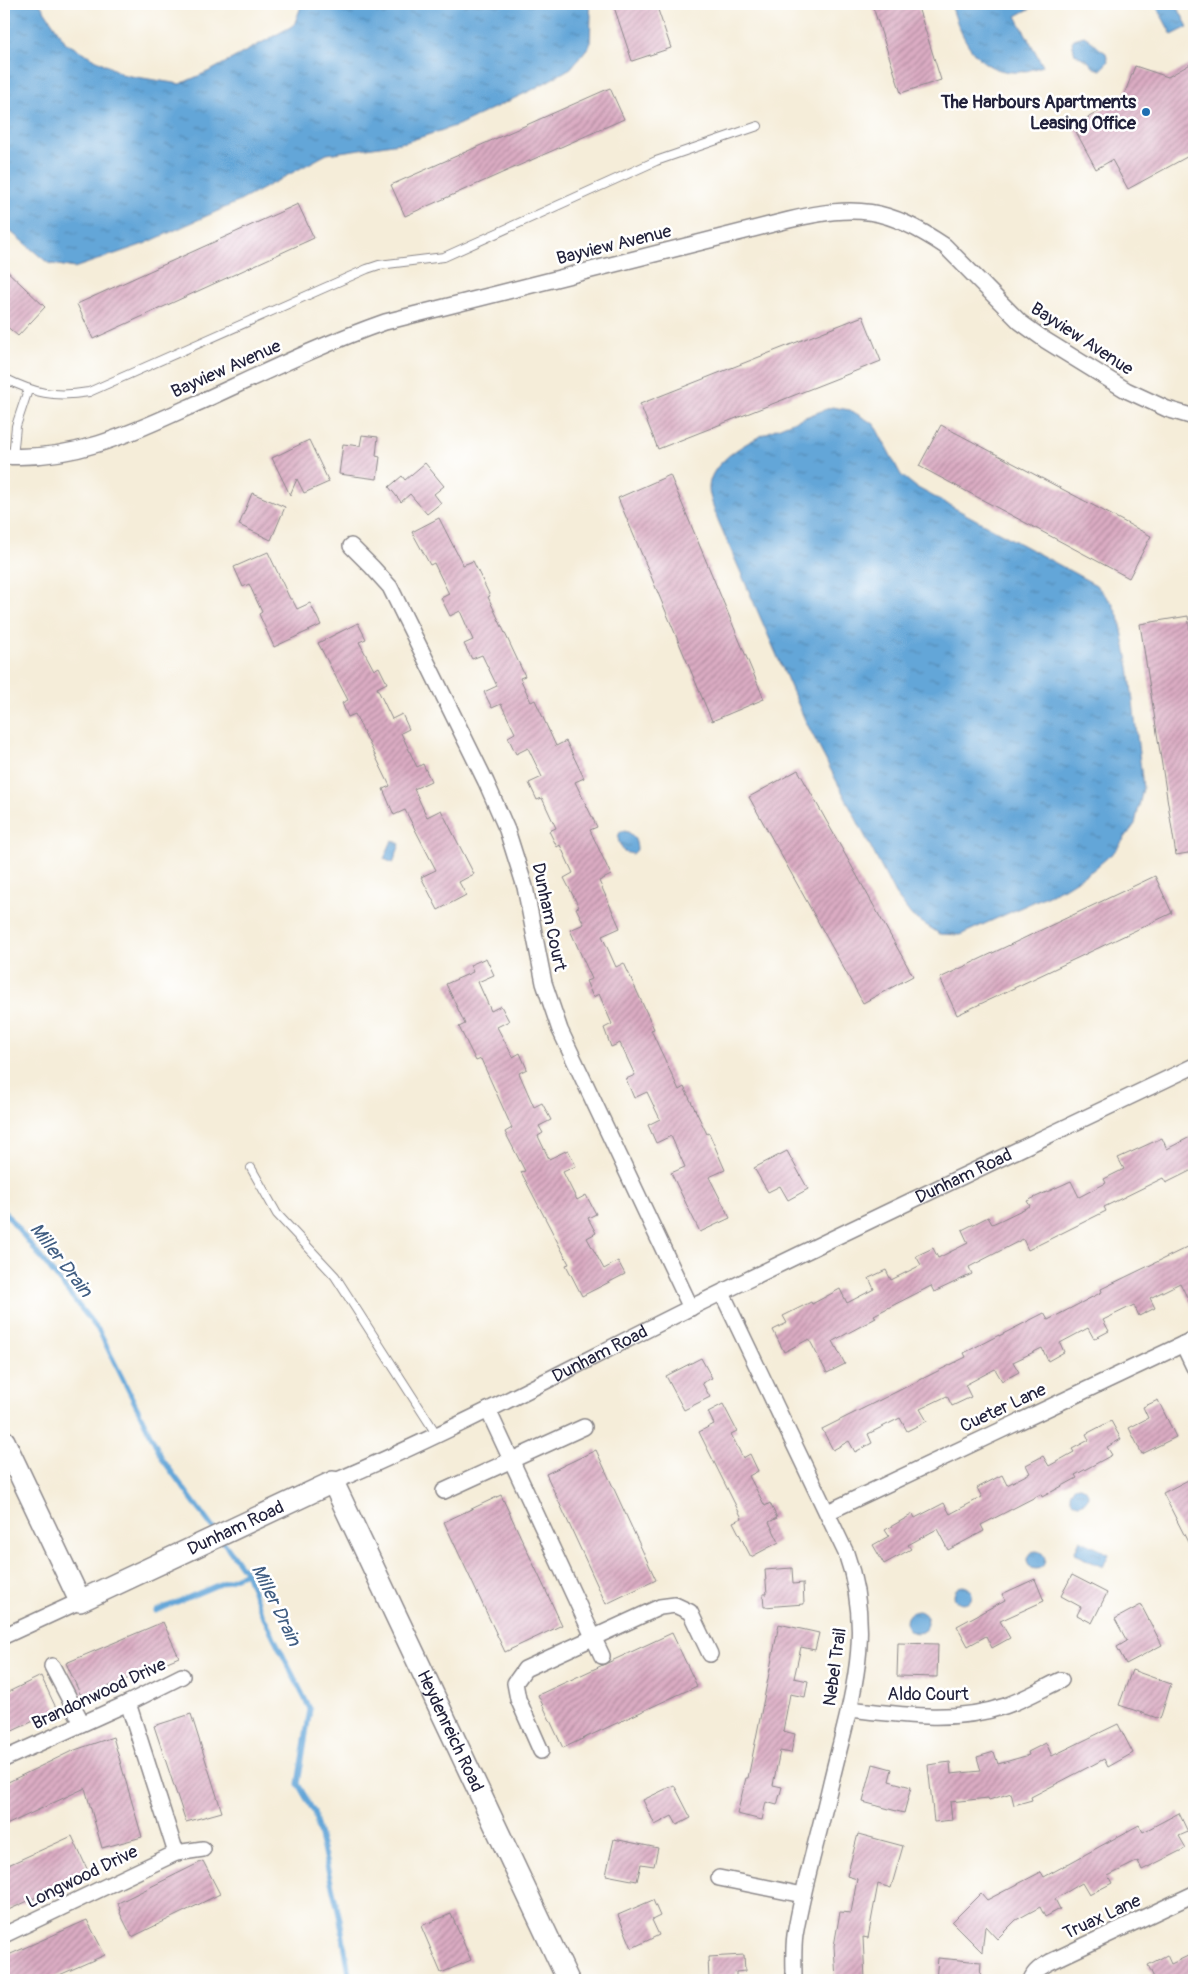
<svg xmlns="http://www.w3.org/2000/svg" width="1198" height="1984" viewBox="0 0 1198 1984" font-family="Pangolin,sans-serif">
	<style>
		.water { fill: url(#water-ripples); stroke: #43648a }
		.lines { fill: none; stroke-linecap: round; stroke-linejoin: round }
		.stream { stroke: #64a6d8; stroke-width: 5 }
		.building { fill: url(#building-hatch) }
		.lane-casing { stroke: #8c888a; stroke-width: 10 }
		.street-casing { stroke: #8c888a; stroke-width: 18 }
		.secondary-casing { stroke: #8c888a; stroke-width: 24 }
		.lane { stroke: #fff; stroke-width: 8 }
		.street { stroke: #fff; stroke-width: 15 }
		.secondary { stroke: #fff; stroke-width: 21 }
		.poi-dot { fill: #1f6fb2; stroke: #fff; stroke-width: 2 }
		.labels { text-anchor: middle; dominant-baseline: central; stroke-width: 5; stroke-linejoin: round; paint-order: stroke }
		.poi-label { font-size: 18px; font-weight: bold; fill: #22223b; stroke: #fff; text-anchor: end }
		.street-label { font-size: 18px; fill: #22223b; stroke: #fff }
		.water-label { font-size: 19px; font-style: italic; fill: #405d82; stroke: #fff }
	</style>
	<defs>
		<pattern id="water-ripples" width="26" height="14" patternUnits="userSpaceOnUse" patternTransform="scale(1.25)"><rect width="26" height="14" fill="#64a6d8"/><path d="M2 4q2-2 4 0t4 0M15 11q2-2 4 0t4 0" fill="none" stroke="#5287b0"/></pattern>
		<pattern id="building-hatch" width="6" height="6" patternUnits="userSpaceOnUse" patternTransform="scale(1.25)"><rect width="6" height="6" fill="#dbacc3"/><path d="M-1 1l2-2M0 6l6-6M5 7l2-2" fill="none" stroke="#b18ca0"/></pattern>
	</defs>
	<rect width="100%" height="100%" fill="#fff"/>
	<filter id="ink" filterUnits="userSpaceOnUse"><feTurbulence type="fractalNoise" baseFrequency=".02" numOctaves="2"/><feDisplacementMap in="SourceGraphic" scale="10" xChannelSelector="R" yChannelSelector="G"/><feConvolveMatrix kernelMatrix="1 2 1 2 8 2 1 2 1" color-interpolation-filters="sRGB"/></filter>
	<filter id="wash" filterUnits="userSpaceOnUse"><feTurbulence type="fractalNoise" baseFrequency=".0096" numOctaves="4" result="noise"/><feDisplacementMap in="SourceGraphic" scale="20" xChannelSelector="R" yChannelSelector="G"/><feGaussianBlur stdDeviation="1.12" result="paint"/><feColorMatrix in="noise" values="0 0 0 0 0 0 0 0 0 0 0 0 0 0 0 0 0 1.4 0 .05"/><feComposite in="paint" operator="in"/></filter>
	<g filter="url(#wash)">
		<rect width="100%" height="100%" fill="#f5edd9"/>
		<path class="water" d="M4 4H40L66 43 124 75 180 84 212 70 294 25 302 4H588L591 15 590 45 571 68 532 90 458 125 406 142 327 154 240 201 144 244 74 268 48 263 4 226Z
			M951 4H1031L1033 7 1016 16 1043 66C1033 69 1023 73 1012 72 975 70 960 35 951 4Z
			M1155 4H1176L1188 27 1172 35Z
			M1084 36C1092 40 1097 48 1106 53L1108 61 1101 70 1094 68 1088 61 1075 54 1072 42 1074 39Z
			M832 407 850 410 874 424 901 475 916 487 1096 585 1112 603 1120 620 1129 667 1143 788 1135 824 1116 850 1093 870 1064 888 960 935 940 934 912 916 895 894 805 720 717 518C715 510 709 497 709 488 710 447 799 420 832 407Z
			M621 831C632 830 637 840 637 850L633 854 624 852C620 844 615 839 621 831Z
			M392 840 400 844 393 863 384 859Z
			M1070 1495a9 9 0 1 1 18 0a9 9 0 1 1-18 0Z
			M1080 1540 1109 1554 1103 1567 1074 1554Z
			M1027 1560a9 9 0 1 1 18 0a9 9 0 1 1-18 0Z
			M954 1595a9 9 0 1 1 18 0a9 9 0 1 1-18 0Z
			M906 1622a11 11 0 1 1 22 0a11 11 0 1 1-22 0Z"/>
		<g class="lines">
			<path class="stream" d="M4 1211 99 1331 163 1460 215 1531
				M222 1540 246 1573 261 1612 310 1709 298 1784 314 1812 340 1919 350 1980
				M156 1611 246 1573"/>
		</g>
		<g id="blocks">
			<path class="building" d="M613 4H656L671 48 632 61Z
				M872 4H917L941 80 901 93Z
				M1194 62V153L1128 189 1112 160 1096 169 1073 126 1123 98 1135 66 1168 77Z
				M610 88 624 119 405 216 391 185Z
				M298 204 314 238 93 339 77 304Z
				M4 268 45 307 18 336 4 324Z
				M863 316 881 361 658 449 640 404Z
				M941 425 1151 536 1129 578 919 466Z
				M362 435 378 437 376 456 380 457 377 479 339 474 343 444 360 446Z
				M309 440 329 482 304 493 297 479 290 495 272 458Z
				M425 463 444 486 434 494 441 503 427 514 410 494 401 502 389 487 402 476 405 480Z
				M670 475 764 699 712 721 618 498Z
				M252 493 285 507 271 540 239 525Z
				M439 518 463 565 473 561 490 596 488 597 525 676 520 678 531 702 535 700 556 746 566 741 584 778 575 782 597 827 590 830 611 875 599 881 620 928 602 936 616 967 624 963 654 1029 651 1030 679 1090 684 1087 707 1134 709 1133 725 1170 709 1177 730 1218 700 1232 671 1173 685 1167 671 1136 656 1143 648 1125 660 1119 647 1092 634 1098 626 1079 635 1075 620 1043 611 1047 604 1028 612 1024 599 994 593 997 586 981 592 979 570 930 584 924 576 908 579 907 564 878 573 873 560 845 557 847 549 831 556 828 542 798 537 800 529 783 542 777 528 748 516 754 508 737 515 733 501 704 492 708 484 692 497 686 482 655 472 659 464 644 473 640 460 611 450 616 441 598 449 594 434 563 430 565 412 532Z
				M268 552 290 599H292L297 609 310 603 321 625 274 647 259 614 262 612 249 584 243 587 234 567Z
				M1188 616 1194 658V852L1176 855 1140 624Z
				M358 623 366 639 359 642 374 670 379 667 387 683 377 688 392 719 402 714 409 729 401 733 417 767 423 764 431 781 414 789 427 817 441 810 474 874 459 882 466 895 438 910 421 877 436 870 405 810 394 815 383 789 390 786 355 714 348 717 342 703 348 700 318 643Z
				M798 770 913 976 863 1003 749 797Z
				M1155 876 1172 913 957 1015 940 978Z
				M486 958 494 975 478 982 491 1011 501 1006 509 1021 497 1027 513 1057 520 1053 527 1069 519 1073 534 1107 542 1103 551 1120 539 1126 543 1133 538 1136 549 1159 568 1150 576 1166 563 1172 577 1200 586 1195 596 1214 588 1218 596 1233 587 1238 604 1269 618 1261 625 1274 582 1296 566 1265 569 1264 521 1172 525 1171 505 1132 512 1128 481 1059 476 1061 459 1027 465 1024 446 984 473 972 470 965Z
				M1194 1135V1169L1166 1183 1163 1178 1104 1207 1106 1211 1028 1250 1023 1239 969 1267 972 1274 934 1292 931 1286 874 1315 876 1318 833 1341 845 1364 827 1373 809 1339 784 1352 773 1330 787 1323 783 1316 811 1302 812 1304 840 1289 847 1303 874 1289 869 1278 886 1270 891 1280 921 1265 916 1256 933 1248 938 1258 968 1243 962 1230 988 1217 992 1224 999 1221 1030 1206 1027 1201 1071 1181 1079 1197 1106 1183 1104 1179 1124 1169 1118 1158 1162 1138 1167 1149Z
				M787 1151 808 1189 788 1200 780 1186 768 1192 754 1168Z
				M1194 1244V1311L1180 1283 1150 1298 1155 1308 1139 1316 1134 1305 1103 1320 1109 1331 1094 1339 1088 1328 1060 1343 1064 1352 1048 1361 1042 1348 1013 1362 1019 1372 1002 1381 995 1369 965 1385 971 1397 952 1406 947 1396 920 1409 927 1421 907 1431 900 1418 868 1434 872 1443 855 1452 849 1441 833 1450 822 1429 966 1357 964 1353 999 1335V1336L1044 1313 1048 1320 1102 1292 1101 1289Z
				M701 1358 712 1378 702 1383 710 1397 684 1410 666 1376Z
				M1158 1400 1176 1437 1142 1454 1129 1428 1148 1418 1143 1407Z
				M723 1404 737 1431 731 1434 743 1458 750 1454 758 1471 749 1476 765 1506 770 1503 777 1518 769 1522 779 1542 751 1557 733 1522 742 1518 699 1432 714 1424 708 1412Z
				M1111 1421 1121 1439 1107 1447 1112 1455 1075 1475 1077 1478 1042 1497 1041 1494 981 1525 984 1531 948 1550 937 1529 908 1545 911 1549 884 1564 873 1545 889 1536 885 1530 913 1514 915 1518 944 1503 950 1514 982 1497 977 1488 1002 1475 1007 1485 1030 1473 1026 1465 1043 1456 1049 1466 1074 1452 1072 1449 1089 1440 1086 1434Z
				M596 1450 656 1580 606 1604 546 1474Z
				M1194 1477V1554L1163 1493Z
				M501 1495 562 1625 505 1652 444 1522Z
				M792 1568 793 1584 803 1583 804 1604 764 1607 763 1594H767L765 1570Z
				M1072 1575 1107 1593 1092 1623 1077 1615 1081 1607 1061 1596Z
				M1035 1579 1044 1601 1000 1621 1010 1638 992 1648 986 1636 968 1646 957 1626 1005 1600 1002 1594Z
				M1141 1605 1162 1645 1126 1664 1117 1647 1127 1641 1115 1619Z
				M163 1622 179 1657 82 1698 66 1663Z
				M779 1624 819 1633 815 1650 801 1647 794 1678 808 1681 805 1697 790 1694 783 1731 795 1734 791 1753 780 1751 773 1785 782 1787 777 1805 766 1802 762 1820 737 1814 746 1778H748Z
				M672 1633 697 1686 563 1748 538 1695Z
				M898 1643 938 1644 937 1677 897 1676Z
				M1132 1670 1171 1684 1160 1719 1119 1705Z
				M41 1676 57 1710 4 1735V1694Z
				M191 1714 222 1812 186 1822 154 1726Z
				M1118 1724 1133 1753 1108 1767 1104 1759 1031 1797 1032 1800 1014 1805 1011 1793 989 1800 988 1798 950 1802 952 1820 934 1822 928 1765 950 1762 951 1774 981 1771 977 1757 994 1752 998 1764 1029 1755 1028 1752 1046 1743 1052 1756Z
				M113 1737 142 1837 102 1848 85 1788 4 1826V1784L72 1751Z
				M873 1764 892 1769 889 1781 911 1787 904 1813 863 1802Z
				M674 1785 691 1818 677 1825 672 1816 655 1825 643 1800Z
				M1179 1813 1188 1832 1179 1836 1186 1848 1142 1870 1138 1861 1108 1876 1112 1883 1089 1895 1082 1883 1055 1899 1060 1909 1045 1917 1040 1907 1016 1920 997 1939 985 1926 982 1952 952 1922 981 1893 987 1900 1041 1872 1044 1877 1139 1825 1143 1832Z
				M858 1834 903 1846 891 1888 878 1884 868 1938 863 1937 865 1980H836L834 1946 840 1912 851 1913 857 1879 847 1876Z
				M72 1836 89 1873 4 1912V1867Z
				M614 1839 658 1848 654 1866 641 1864 637 1881 606 1875Z
				M203 1861 220 1894 132 1937 120 1913 121 1912 118 1903Z
				M653 1900 660 1916 652 1920 659 1935 632 1948 618 1915Z
				M451 1914 471 1960 441 1973 421 1926Z
				M87 1920 105 1955 48 1980H6L4 1975V1957Z
				M744 1955 745 1971 736 1972V1980H709L708 1957Z
				M1167 1955 1171 1964 1190 1955 1194 1964V1980H1155L1148 1965Z
				M938 1958 981 1962 980 1980H936Z"/>
		</g>
	</g>
	<g filter="url(#ink)">
		<use href="#blocks" fill-opacity="0" stroke="#8c888a" stroke-width="1"/>
		<g class="lines">
			<defs>
				<path id="lane" d="M4 378C34 393 54 398 89 392L367 269 379 265 444 257 656 161 758 126
					M13 457 16 426 28 390
					M251 1168 277 1214 335 1276 437 1435"/>
				<g id="street">
					<path d="M4 456C76 461 136 431 200 402 261 374 322 344 385 322L789 220C856 204 887 207 945 246L1020 322 1045 340 1126 390 1167 409 1194 417"/>
					<path d="M351 546 372 567 390 587 486 782 507 830 525 887 544 983 560 1030 691 1308"/>
					<path d="M722 1293 846 1553C871 1623 857 1680 839 1750 832 1777 826 1804 819 1831 810 1865 801 1900 795 1935 793 1949 794 1965 794 1980"/>
					<path d="M1183 1344 1194 1367"/>
					<path d="M488 1410 602 1656"/>
					<path id="s1" d="M333 1482C456 1430 573 1366 692 1307 858 1225 1027 1146 1194 1066"/>
					<path d="M444 1491 584 1427"/>
					<path d="M828 1512 1194 1339"/>
					<path d="M4 1636 80 1601"/>
					<path d="M52 1666 82 1723"/>
					<path d="M128 1703 176 1853"/>
					<path d="M850 1709C901 1715 955 1723 1005 1706 1025 1699 1042 1689 1061 1680"/>
					<path d="M541 1751 518 1699 515 1683 525 1669 660 1607 675 1605 690 1612 710 1654"/>
					<path d="M4 1759 128 1703 182 1676"/>
					<path d="M719 1878 803 1895"/>
					<path d="M4 1935 176 1853 203 1849"/>
					<path d="M1031 1980C1034 1971 1041 1967 1050 1962L1194 1894"/>
				</g>
				<g id="secondary">
					<path id="s2" d="M4 1441 80 1601 333 1482 568 1980"/>
				</g>
			</defs>
			<use href="#lane" class="lane-casing"/>
			<use href="#street" class="street-casing"/>
			<use href="#secondary" class="secondary-casing"/>
			<use href="#lane" class="lane"/>
			<use href="#street" class="street"/>
			<use href="#secondary" class="secondary"/>
		</g>
	</g>
	<circle class="poi-dot" cx="1146" cy="112" r="5"/>
	<g class="labels">
		<g class="poi-label">
			<text x="1136" y="102">The Harbours Apartments<tspan x="1136" dy="21">Leasing Office</tspan></text>
		</g>
		<g class="street-label">
			<text transform="translate(614 245) rotate(-14)">Bayview Avenue</text>
			<text transform="translate(1082 339) rotate(33)">Bayview Avenue</text>
			<text transform="translate(226 369) rotate(-24)">Bayview Avenue</text>
			<text transform="translate(549 917) rotate(78)">Dunham Court</text>
			<text stroke="none"><textPath href="#s1" startOffset="701">Dunham Road</textPath></text>
			<text stroke="none"><textPath href="#s1" startOffset="296">Dunham Road</textPath></text>
			<text transform="translate(1003 1408) rotate(-25)">Cueter Lane</text>
			<text stroke="none"><textPath href="#s2" startOffset="349">Dunham Road</textPath></text>
			<text transform="translate(835 1667) rotate(-82)">Nebel Trail</text>
			<text transform="translate(99 1694) rotate(-25)">Brandonwood Drive</text>
			<text x="928" y="1694">Aldo Court</text>
			<text stroke="none"><textPath href="#s2" startOffset="732">Heydenreich Road</textPath></text>
			<text transform="translate(82 1877) rotate(-26)">Longwood Drive</text>
			<text transform="translate(1102 1917) rotate(-25)">Truax Lane</text>
		</g>
		<g class="water-label">
			<text transform="translate(61 1260) rotate(52)">Miller Drain</text>
			<text transform="translate(276 1605) rotate(64)">Miller Drain</text>
		</g>
	</g>
	<rect width="1198" height="1984" fill="none" stroke="#fff" stroke-width="20"/>
</svg>
